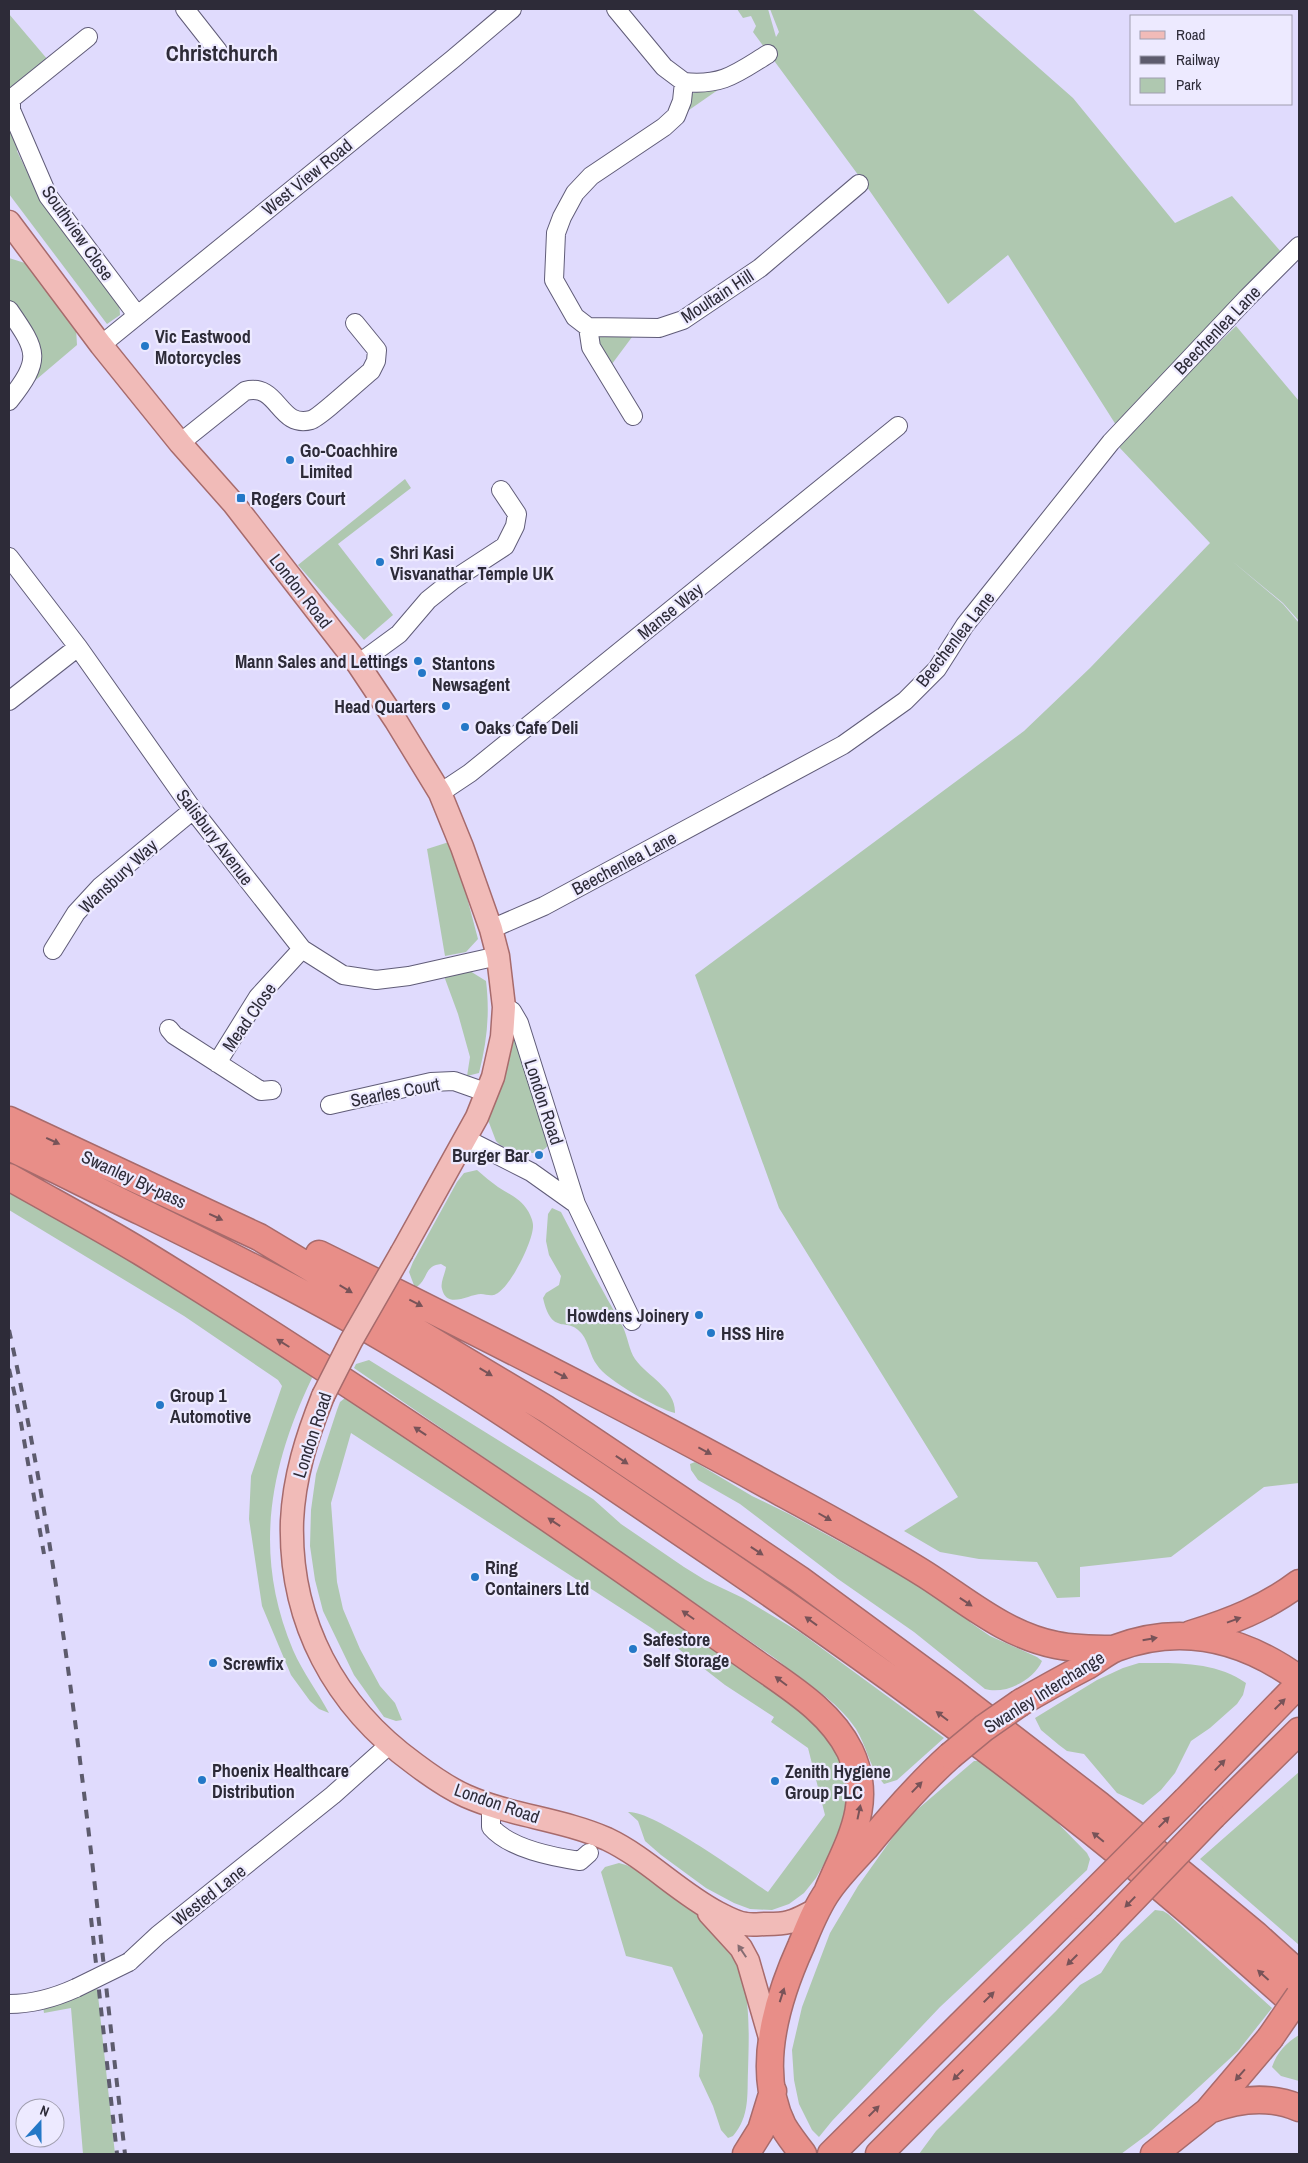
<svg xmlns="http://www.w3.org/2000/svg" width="1308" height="2163" viewBox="0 0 1308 2163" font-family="'Archivo Narrow',sans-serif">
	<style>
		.green { fill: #afc8b0 }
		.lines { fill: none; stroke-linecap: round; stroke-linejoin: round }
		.minor-casing { stroke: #605c78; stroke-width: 20 }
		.major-casing { stroke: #a76b6c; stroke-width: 25 }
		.highway-casing { stroke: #a76b6c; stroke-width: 29 }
		.minor { stroke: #fff; stroke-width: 18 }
		.major { stroke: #f1bbb8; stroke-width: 22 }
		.highway { stroke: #e88e88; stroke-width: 26 }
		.rail { stroke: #5d5b6d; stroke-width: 4; stroke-dasharray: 9 9; stroke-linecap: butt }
		.minor-bridge-casing { stroke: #605c78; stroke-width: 20; stroke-linecap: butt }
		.major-bridge-casing { stroke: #a76b6c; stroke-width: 25; stroke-linecap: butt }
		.highway-bridge-casing { stroke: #a76b6c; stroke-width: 29; stroke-linecap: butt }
		.minor-bridge { stroke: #fff; stroke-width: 18 }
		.major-bridge { stroke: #f1bbb8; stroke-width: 22 }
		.highway-bridge { stroke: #e88e88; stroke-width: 26 }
		.oneway { fill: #785358 }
		.oneway2 { fill: #856c72 }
		.poi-dot { fill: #2478c7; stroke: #edeaff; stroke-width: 2 }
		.labels { text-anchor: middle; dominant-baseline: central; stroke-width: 4.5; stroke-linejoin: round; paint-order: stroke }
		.street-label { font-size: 18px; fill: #2d2b38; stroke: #edeaff }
		.poi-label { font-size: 18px; font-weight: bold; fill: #2d2b38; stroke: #edeaff; text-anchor: start }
		.district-label { font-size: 22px; font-weight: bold; fill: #2d2b38; stroke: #edeaff }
	</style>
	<rect width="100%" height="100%" fill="#e0dbfd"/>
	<path class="green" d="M737 9H768L776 37 779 32 770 9H972L1073 98 1175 223 1232 196 1282 253 1116 425 1008 255 948 304 867 187 753 32 756 26 751 16 743 18Z
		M9 14 48 60 9 93Z
		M725 85 679 117C681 111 682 102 686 97 690 92 717 88 725 85Z
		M9 116 19 143 17 151 30 178 119 300 120 315 107 324 9 194Z
		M9 258 28 264 76 328 77 345 31 384V331L9 300Z
		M1236 326 1299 401V621L1283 603 1232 561 1283 604 1299 623V1483L1264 1487 1171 1557 1080 1567V1597L1057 1598 1037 1562 979 1559 940 1552 904 1531 958 1497 779 1208 695 975 1024 731 1090 668 1210 543 1118 446 1153 407Z
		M589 327 638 329 606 372Z
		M405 479 411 488 338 544 393 615 364 640 298 565Z
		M449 842 465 890 478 939 466 952 445 956 427 849Z
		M470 971 486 981C490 1013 487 1042 479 1073L467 1076 470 1057 458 1014 444 976Z
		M514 1031 549 1144C539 1160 514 1151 500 1145L496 1141 488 1120 509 1059Z
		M477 1170C484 1176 491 1182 498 1187 509 1194 521 1199 528 1211 530 1214 533 1221 533 1225 534 1240 510 1288 496 1294 491 1297 486 1294 481 1294 469 1294 447 1310 442 1289 440 1283 445 1274 446 1267L441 1264C423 1266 429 1280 415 1288L409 1272 413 1262 457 1182 464 1173Z
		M9 1184 310 1372 312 1378C269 1468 253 1555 293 1650 303 1673 318 1692 329 1713L319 1709 310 1701 291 1675 262 1606 249 1519 251 1476 282 1386 278 1380 184 1316 9 1210Z
		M552 1208 561 1212C581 1251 602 1290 623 1327 628 1338 629 1350 635 1359 648 1377 676 1389 675 1413 658 1409 606 1380 597 1365 590 1356 589 1343 582 1334 568 1315 552 1338 543 1298L546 1293 559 1285 561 1276 549 1255 546 1241 548 1214Z
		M369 1360 593 1499 621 1524 684 1567 705 1580 743 1598 801 1633 944 1738 897 1780 884 1784C870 1769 867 1747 856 1729 837 1700 803 1681 776 1659L354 1368 356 1364Z
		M345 1398 358 1403 676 1621 805 1713 821 1727 844 1765 847 1791 845 1813 836 1843 816 1878 804 1893 789 1904 772 1910 750 1909 734 1903 706 1888 661 1855 645 1841 638 1821 628 1812C653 1810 743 1875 768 1892L825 1815 808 1748 771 1722 774 1717 725 1685 653 1629 351 1433 331 1503 337 1582 343 1609 360 1649 380 1686 395 1703 402 1720 396 1721 384 1717 354 1675 323 1611 315 1580 310 1546 311 1510 316 1474 337 1410 340 1402Z
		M695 1462 752 1496 789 1514 917 1584 962 1611 971 1623 990 1636 1037 1657 1042 1661C1034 1680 1005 1695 985 1689L914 1632 838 1579 740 1504 698 1480 691 1470 690 1464Z
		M1139 1663C1176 1663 1215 1661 1246 1683L1243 1695 1237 1704 1210 1728 1191 1741 1175 1773 1161 1790 1143 1805 1117 1793 1084 1754 1067 1751 1059 1745 1041 1730 1035 1718 1097 1680 1123 1668Z
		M974 1761H980L1044 1809 1087 1853 1090 1859 1087 1870 940 2007 832 2121 819 2137 812 2130 799 2104 794 2080 792 2050 802 2007 830 1933 858 1886 905 1820Z
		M1299 1772V1945L1200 1859Z
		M619 1863C638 1867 656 1883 671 1895 693 1910 714 1927 730 1948 752 1980 749 2034 748 2071 747 2095 750 2116 733 2136L728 2138 721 2130 713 2106 699 2076 703 2035 672 1967 626 1956 601 1872 605 1867Z
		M1155 1910 1163 1911 1168 1914 1272 2008 1238 2051 1148 2134 1121 2154H919L936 2131 1056 2011 1080 1985 1101 1973 1121 1942Z
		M97 1986 115 2154H83L71 2008 44 2013 43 2006Z
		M1299 2035V2081L1281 2076 1272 2067C1277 2052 1286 2043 1299 2035Z"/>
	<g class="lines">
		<defs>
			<path id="minor" d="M185 9 218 51
				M616 9 664 67 684 82 682 101 676 116 664 127 591 176 575 193 562 217 556 233 554 280 575 317 588 327 659 328 683 320 760 268 859 184
				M88 37 11 99V110L48 196 137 315
				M684 82C723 86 737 73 768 54
				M9 310C38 352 42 359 9 401
				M588 327 591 347 633 416
				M101 345 453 59 512 9
				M180 443 245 391C279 382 278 429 311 420 319 418 361 379 371 371L376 361 377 350 355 323
				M9 557 78 647 193 810 302 949 343 975 376 980 409 976 498 956
				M358 664 399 634 428 600 453 580 505 546 515 526 517 514 501 490
				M9 701 78 647
				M440 793 470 773 898 426
				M491 929 544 906 843 745 905 701 937 669 965 625 1111 442 1247 298 1299 246
				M53 950 76 913 100 887 193 810
				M504 1007 512 1011 519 1023 576 1204 632 1321
				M169 1029 174 1035 261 1091 272 1090
				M217 1063 258 997 302 949
				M330 1105 431 1082 454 1081 488 1093
				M466 1139 531 1172 576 1204
				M491 1805V1827C510 1849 553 1857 580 1861L589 1853
				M129 1962 158 1935 333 1795 389 1745
				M9 2004C33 2004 54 1998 76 1988"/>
			<path id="major" d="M9 222 101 345 180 443 234 504 358 664 396 721 440 793 462 847 491 929 498 956 504 1007 502 1037 493 1077 477 1117 402 1252
				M323 1396C307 1436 294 1477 292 1521 289 1622 335 1706 415 1764 431 1776 448 1788 466 1796 511 1816 562 1819 607 1839 647 1858 678 1892 718 1913 726 1917 736 1923 746 1924 753 1925 760 1924 767 1924 774 1924 782 1924 789 1922 798 1920 807 1914 816 1910
				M709 1913 741 1948 748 1961 771 2041"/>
			<path id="highway" d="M9 1120 259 1237 546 1409 799 1579 954 1693 1098 1804 1256 1935 1299 1974
				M9 1147C54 1168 98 1191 142 1212 224 1252 306 1293 385 1339 488 1400 587 1469 686 1536 900 1680 1108 1834 1299 2008
				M9 1177C53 1202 98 1226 141 1252 317 1360 487 1475 656 1593 689 1616 723 1640 757 1664 791 1688 831 1712 850 1751 875 1804 848 1842 828 1890
				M319 1254C475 1331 630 1409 782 1493 830 1519 880 1546 926 1575 968 1602 1006 1635 1056 1645 1075 1649 1094 1649 1114 1649
				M1191 1634C1230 1622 1266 1608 1299 1583
				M1020 1703C1042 1690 1064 1678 1087 1666 1096 1661 1106 1652 1116 1648 1182 1623 1244 1639 1299 1679
				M1186 1800 1299 1684
				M1213 1816 1299 1731
				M1209 2110C1238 2099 1269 2095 1299 2108
				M746 2154 761 2130 773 2091
				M803 2154C796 2145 789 2136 783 2126 755 2070 777 1999 801 1946 809 1927 816 1908 828 1891 838 1876 852 1862 865 1848 892 1815 919 1784 950 1756
				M831 2154 1080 1906
				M879 2154 1107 1926
				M1154 2154 1208 2111 1270 2038"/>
		</defs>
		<use href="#minor" class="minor-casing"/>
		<use href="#major" class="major-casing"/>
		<use href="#highway" class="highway-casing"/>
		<use href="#minor" class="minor"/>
		<use href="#major" class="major"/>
		<use href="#highway" class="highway"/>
		<path class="rail" d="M9 1330C69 1601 93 1879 125 2154
			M9 1369 21 1423 44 1554
			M91 1918 117 2154"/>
		<defs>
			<path id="minor-bridge" d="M76 1988 129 1962"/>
			<path id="major-bridge" d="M323 1396 351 1341 402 1252"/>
			<path id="highway-bridge" d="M950 1756 984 1728 1020 1703
				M1080 1906 1186 1800
				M1107 1926 1213 1816
				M1270 2038 1299 1996"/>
		</defs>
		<use href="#minor-bridge" class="minor-bridge-casing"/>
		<use href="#major-bridge" class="major-bridge-casing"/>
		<use href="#highway-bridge" class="highway-bridge-casing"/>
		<use href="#minor-bridge" class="minor-bridge"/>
		<use href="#major-bridge" class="major-bridge"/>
		<use href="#highway-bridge" class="highway-bridge"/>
	</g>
	<defs><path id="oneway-solid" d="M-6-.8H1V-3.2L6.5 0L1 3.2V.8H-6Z" transform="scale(1.25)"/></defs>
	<g class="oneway">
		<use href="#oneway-solid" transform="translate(53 1141) rotate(25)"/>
		<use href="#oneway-solid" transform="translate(216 1217) rotate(25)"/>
		<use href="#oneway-solid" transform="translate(346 1289) rotate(31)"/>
		<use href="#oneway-solid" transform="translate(416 1303) rotate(27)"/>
		<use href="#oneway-solid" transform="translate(283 1343) rotate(-148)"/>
		<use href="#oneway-solid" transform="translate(486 1372) rotate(31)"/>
		<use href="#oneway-solid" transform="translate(561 1375) rotate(27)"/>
		<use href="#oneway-solid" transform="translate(420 1431) rotate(-146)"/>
		<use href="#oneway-solid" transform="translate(705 1451) rotate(28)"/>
		<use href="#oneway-solid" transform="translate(622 1460) rotate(34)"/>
		<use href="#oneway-solid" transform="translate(825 1517) rotate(30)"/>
		<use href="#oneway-solid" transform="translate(554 1522) rotate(-146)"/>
		<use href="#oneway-solid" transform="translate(757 1551) rotate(34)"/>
		<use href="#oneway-solid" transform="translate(966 1602) rotate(34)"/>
		<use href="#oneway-solid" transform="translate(688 1615) rotate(-145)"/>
		<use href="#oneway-solid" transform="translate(1234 1620) rotate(-20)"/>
		<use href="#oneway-solid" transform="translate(811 1621) rotate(-144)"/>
		<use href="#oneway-solid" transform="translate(1150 1639) rotate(-10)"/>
		<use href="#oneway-solid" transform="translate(781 1681) rotate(-143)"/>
		<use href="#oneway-solid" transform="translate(1280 1704) rotate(-45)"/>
		<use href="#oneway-solid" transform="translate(942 1716) rotate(-143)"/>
		<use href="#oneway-solid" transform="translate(1220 1765) rotate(-46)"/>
		<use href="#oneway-solid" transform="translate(917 1787) rotate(-46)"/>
		<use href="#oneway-solid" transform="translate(859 1812) rotate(-78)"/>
		<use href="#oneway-solid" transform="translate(1164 1822) rotate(-45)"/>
		<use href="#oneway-solid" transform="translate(1098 1837) rotate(-141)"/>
		<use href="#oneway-solid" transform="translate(1130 1902) rotate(134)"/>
		<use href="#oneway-solid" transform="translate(1072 1960) rotate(135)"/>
		<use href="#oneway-solid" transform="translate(1263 1975) rotate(-138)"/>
		<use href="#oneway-solid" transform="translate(782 1995) rotate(-72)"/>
		<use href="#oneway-solid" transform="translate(989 1997) rotate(-45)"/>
		<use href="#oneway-solid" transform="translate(958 2075) rotate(135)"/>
		<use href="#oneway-solid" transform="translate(1240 2075) rotate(131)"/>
		<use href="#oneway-solid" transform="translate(874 2111) rotate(-45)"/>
	</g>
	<use class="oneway2" href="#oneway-solid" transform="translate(742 1951) rotate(-124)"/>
	<g class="poi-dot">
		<circle cx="145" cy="346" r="5"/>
		<circle cx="290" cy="460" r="5"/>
		<rect x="236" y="493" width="10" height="10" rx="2.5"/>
		<circle cx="380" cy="562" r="5"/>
		<circle cx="418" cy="661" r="5"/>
		<circle cx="422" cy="673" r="5"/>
		<circle cx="446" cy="706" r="5"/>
		<circle cx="465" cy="727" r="5"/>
		<circle cx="539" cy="1155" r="5"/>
		<circle cx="699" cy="1315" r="5"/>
		<circle cx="711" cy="1333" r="5"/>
		<circle cx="160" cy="1405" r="5"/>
		<circle cx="475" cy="1577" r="5"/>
		<circle cx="633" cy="1649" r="5"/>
		<circle cx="213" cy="1663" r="5"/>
		<circle cx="202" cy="1780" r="5"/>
		<circle cx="775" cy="1781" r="5"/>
	</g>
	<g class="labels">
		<g class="street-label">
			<text transform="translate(307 177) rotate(-39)">West View Road</text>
			<text transform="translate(78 233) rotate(55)">Southview Close</text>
			<text transform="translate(717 296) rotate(-33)">Moultain Hill</text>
			<text transform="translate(1217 330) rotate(-46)">Beechenlea Lane</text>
			<text transform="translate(301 591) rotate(52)">London Road</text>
			<text transform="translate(670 611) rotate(-39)">Manse Way</text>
			<text transform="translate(955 639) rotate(-52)">Beechenlea Lane</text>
			<text transform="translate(215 837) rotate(53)">Salisbury Avenue</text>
			<text transform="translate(624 863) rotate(-28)">Beechenlea Lane</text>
			<text transform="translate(118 876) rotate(-43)">Wansbury Way</text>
			<text transform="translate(249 1017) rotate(-55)">Mead Close</text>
			<text transform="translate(395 1092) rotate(-11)">Searles Court</text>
			<text transform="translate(544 1102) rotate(72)">London Road</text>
			<text transform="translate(134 1179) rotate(25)">Swanley By-pass</text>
			<text transform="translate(312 1435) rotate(-72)">London Road</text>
			<text transform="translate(1044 1692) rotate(-32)">Swanley Interchange</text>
			<text transform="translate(497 1803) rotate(19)">London Road</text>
			<text transform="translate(209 1895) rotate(-38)">Wested Lane</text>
		</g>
		<g class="poi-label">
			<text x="155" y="336">Vic Eastwood<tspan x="155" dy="21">Motorcycles</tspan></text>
			<text x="300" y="450">Go-Coachhire<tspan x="300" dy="21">Limited</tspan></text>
			<text x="251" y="498">Rogers Court</text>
			<text x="390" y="552">Shri Kasi<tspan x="390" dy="21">Visvanathar Temple UK</tspan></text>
			<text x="408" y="661" text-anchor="end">Mann Sales and Lettings</text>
			<text x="432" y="663">Stantons<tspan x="432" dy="21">Newsagent</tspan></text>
			<text x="436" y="706" text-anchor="end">Head Quarters</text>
			<text x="475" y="727">Oaks Cafe Deli</text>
			<text x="529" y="1155" text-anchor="end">Burger Bar</text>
			<text x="689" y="1315" text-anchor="end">Howdens Joinery</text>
			<text x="721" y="1333">HSS Hire</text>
			<text x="170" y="1395">Group 1<tspan x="170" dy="21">Automotive</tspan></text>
			<text x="485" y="1567">Ring<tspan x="485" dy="21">Containers Ltd</tspan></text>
			<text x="643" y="1639">Safestore<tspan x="643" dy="21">Self Storage</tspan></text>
			<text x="223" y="1663">Screwfix</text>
			<text x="212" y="1770">Phoenix Healthcare<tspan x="212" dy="21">Distribution</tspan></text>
			<text x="785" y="1771">Zenith Hygiene<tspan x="785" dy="21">Group PLC</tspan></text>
		</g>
		<g class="district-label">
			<text x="222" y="53">Christchurch</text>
		</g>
	</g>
	<rect width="1308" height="2163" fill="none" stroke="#2d2b38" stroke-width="20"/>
	<rect x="1130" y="15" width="162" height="90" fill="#edeaff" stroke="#a09eaf"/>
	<rect x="1140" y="31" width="25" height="8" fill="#f1bbb8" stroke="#a09eaf"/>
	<text x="1176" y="40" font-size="15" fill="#2d2b38">Road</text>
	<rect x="1140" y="56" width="25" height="8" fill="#5d5b6d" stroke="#a09eaf"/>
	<text x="1176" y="65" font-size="15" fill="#2d2b38">Railway</text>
	<rect x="1140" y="78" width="25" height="15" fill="#afc8b0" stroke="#a09eaf"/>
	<text x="1176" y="90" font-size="15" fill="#2d2b38">Park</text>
	<g transform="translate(40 2123) rotate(21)"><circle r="24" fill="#edeaff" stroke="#a09eaf"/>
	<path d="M0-4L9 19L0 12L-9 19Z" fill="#2478c7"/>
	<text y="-8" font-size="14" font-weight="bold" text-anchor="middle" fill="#2d2b38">N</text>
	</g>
</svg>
